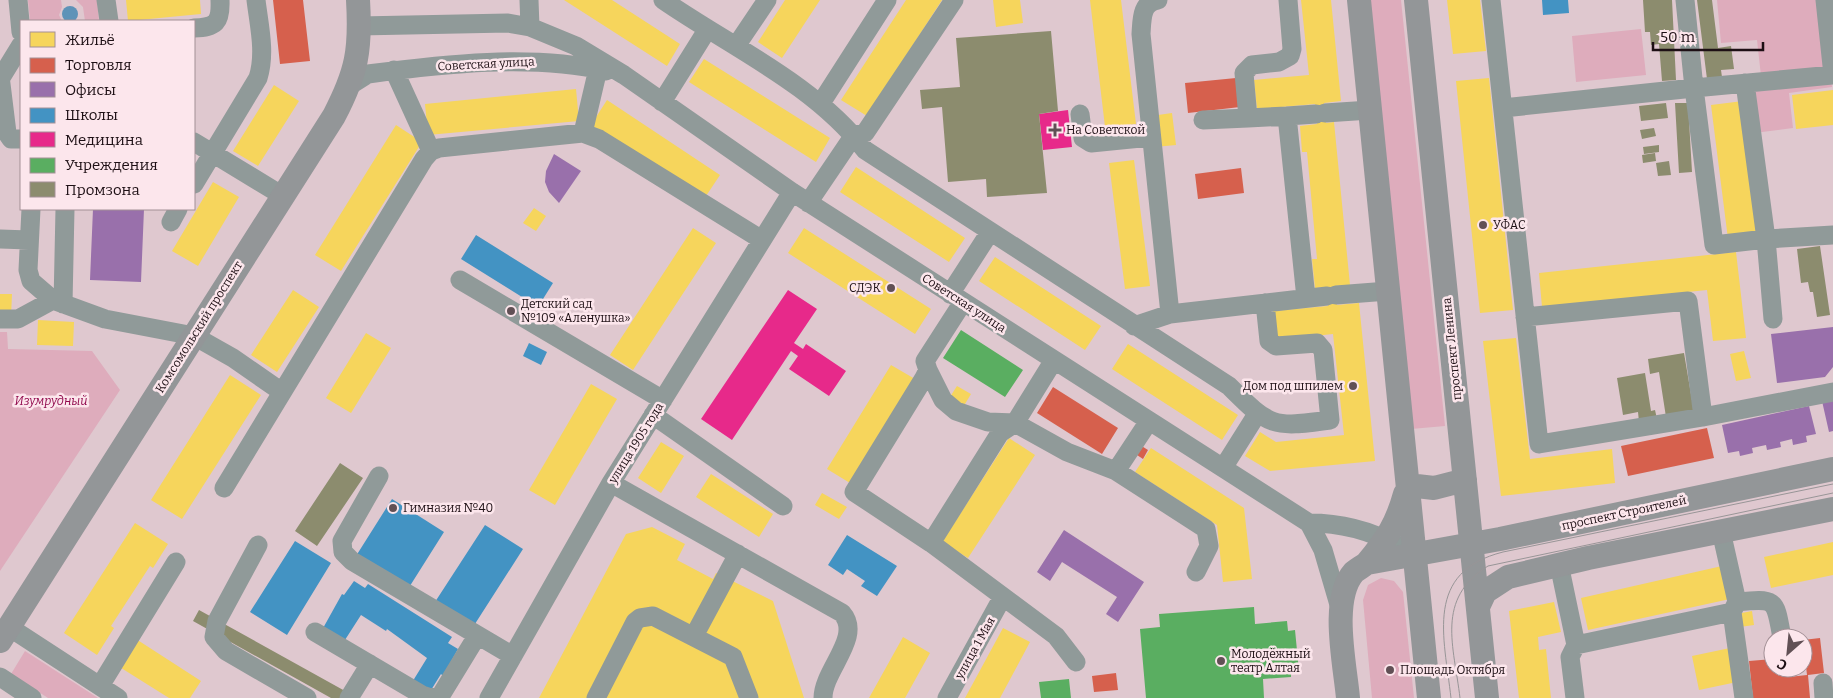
<svg xmlns="http://www.w3.org/2000/svg" width="1833" height="698" viewBox="0 0 1833 698" font-family="Bitter,serif">
	<style>
		.green { fill: #deacbc }
		.water { fill: #5e93b8 }
		.homes { fill: #f6d55c }
		.shops { fill: #d6604d }
		.offices { fill: #9970ab }
		.schools { fill: #4393c3 }
		.health { fill: #e7298a }
		.public { fill: #5aae61 }
		.industry { fill: #8c8c6e }
		.lines { fill: none; stroke-linecap: round; stroke-linejoin: round }
		.minor { stroke: #909a99; stroke-width: 19 }
		.major { stroke: #939698; stroke-width: 24 }
		.tram { stroke: #989597; stroke-width: 1 }
		.poi-dot { fill: #615055; stroke: #fce6ec; stroke-width: 2 }
		.labels { text-anchor: middle; dominant-baseline: central; stroke-width: 5; stroke-linejoin: round; paint-order: stroke }
		.street-label { font-size: 12px; fill: #1d0f14; stroke: #fce6ec }
		.poi-label { font-size: 12px; fill: #1d0f14; stroke: #fce6ec; text-anchor: start }
		.park-label { font-size: 12px; font-style: italic; fill: #910b4e; stroke: #fce6ec }
	</style>
	<rect width="100%" height="100%" fill="#dfc8cf"/>
	<path class="green" d="M28 0H61L62 7 59 15 62 21H30Z
		M76 0H97L99 21H85L83 7Z
		M1367 0H1401L1445 426 1411 429Z
		M1717 0H1817L1824 70 1761 76 1757 40 1721 43Z
		M1641 29 1646 75 1576 82 1572 36Z
		M1831 79 1832 87 1789 93 1793 128 1754 133 1749 90Z
		M0 332H7L8 349 92 351 120 390 0 571Z
		M1381 578 1394 581 1403 592 1414 698H1372L1363 600 1368 585Z
		M25 651 98 698H48L11 674Z"/>
	<path class="water" d="M62 14a8 8 0 1 1 16 0a8 8 0 1 1-16 0Z"/>
	<path class="homes" d="M126 0H200L201 14 128 21Z
		M564 0H612L680 44 667 66Z
		M785 0H820L782 58 758 42Z
		M906 0H942L867 116 841 100Z
		M993 0H1020L1023 23 996 27Z
		M1090 0H1121L1136 124 1105 127Z
		M1301 0H1331L1341 101 1324 103 1326 123 1334 122 1350 285 1335 286 1337 305 1359 303 1375 461 1270 471 1245 456 1260 432 1276 442 1344 435 1333 334 1276 340 1273 311 1328 306 1327 287 1315 288 1312 259H1317L1307 152H1302L1300 126 1317 124 1315 104 1257 109 1254 80 1309 75Z
		M1447 0H1480L1486 51 1453 54Z
		M704 59 830 138 816 162 689 82Z
		M1489 78 1513 310 1480 313 1456 81Z
		M274 85 299 101 258 166 233 151Z
		M576 89 579 121 428 135 425 104Z
		M1833 90V125L1796 129 1792 95Z
		M607 100 720 175 704 199 591 125Z
		M1743 101 1760 236 1728 239 1711 105Z
		M1172 113 1176 145 1155 147 1151 116Z
		M396 125 422 142 341 271 315 255Z
		M1134 160 1150 286 1125 289 1109 163Z
		M856 167 965 238 949 262 840 192Z
		M213 182 239 197 198 266 172 251Z
		M534 208 546 216 536 231 523 223Z
		M693 228 716 243 633 370 610 355Z
		M804 228 931 309 915 334 788 253Z
		M1736 252 1746 338 1713 341 1707 290 1542 307 1539 273Z
		M995 257 1101 326 1085 350 979 281Z
		M293 290 319 307 277 372 251 355Z
		M0 294H12L11 317H0Z
		M38 320 74 322 73 346 37 345Z
		M366 333 391 348 351 413 326 398Z
		M1516 338 1530 459 1612 449 1615 483 1501 496 1483 341Z
		M1128 344 1238 415 1222 440 1112 369Z
		M1744 351 1751 378 1736 381 1730 354Z
		M891 365 915 379 850 483 827 469Z
		M230 375 261 395 182 519 151 500Z
		M591 384 617 399 555 505 529 490Z
		M957 386 971 394 962 409 948 400Z
		M1009 438 1035 455 968 558 942 542Z
		M661 442 684 456 661 493 638 478Z
		M1151 448 1244 508 1252 579 1223 582 1217 525 1135 472Z
		M711 474 773 514 759 537 696 497Z
		M822 493 847 507 839 519 815 505Z
		M135 523 168 544 153 568 150 566 111 626 114 628 97 655 64 633Z
		M652 527 685 544 677 560 713 579 716 573 773 601 804 698H539L626 534Z
		M1833 542V575L1771 588 1764 557Z
		M1722 566 1730 599 1588 630 1581 598Z
		M1554 602 1561 632 1538 637 1539 650 1546 649 1551 698H1519L1509 611Z
		M1752 611 1754 625 1740 627 1737 614Z
		M1003 628 1030 642 1000 698H965Z
		M903 637 930 653 905 698H869Z
		M136 639 201 681 190 698H169L118 666Z
		M1730 648 1737 682 1699 690 1692 656Z"/>
	<path class="shops" d="M273 0H303L310 61 280 64Z
		M1236 78 1240 107 1188 113 1185 83Z
		M1241 168 1244 193 1198 199 1195 174Z
		M1053 387 1118 428 1102 454 1037 413Z
		M1707 428 1714 458 1628 476 1621 446Z
		M1140 445 1148 450 1143 459 1134 453Z
		M1820 638 1824 673 1808 675 1810 698H1753L1749 661 1773 659V668H1788L1789 677 1807 675 1803 640Z
		M1116 673 1118 690 1094 692 1092 676Z"/>
	<path class="offices" d="M554 154 581 171 559 203 549 192 545 182 546 171Z
		M93 209H144L141 282 90 280Z
		M1833 327V367L1825 377 1777 383 1771 334Z
		M1833 399V431L1829 432 1822 401Z
		M1809 406 1816 434 1806 436 1807 442 1793 445 1792 439 1780 442 1781 447 1767 450 1766 445 1752 448 1753 453 1740 456 1739 451 1728 453 1722 425Z
		M1064 530 1144 582 1118 622 1106 614 1117 597 1062 562 1050 581 1037 572Z"/>
	<path class="schools" d="M1542 0H1568L1569 13 1543 15Z
		M476 235 553 283 538 307 461 259Z
		M529 343 547 352 541 365 523 356Z
		M392 499 444 532 408 589 356 556Z
		M485 525 523 549 473 627 435 602Z
		M847 535 897 566 877 596 861 586 865 581 847 569 843 575 828 565Z
		M295 541 331 563 287 635 250 612Z
		M354 581 365 588 368 584 452 637 448 643 458 649 443 676 441 674 428 695 411 684 427 658 387 629 386 631 361 615 343 643 322 630 342 594 344 595Z"/>
	<path class="health" d="M1068 110 1072 147 1043 150 1039 114Z
		M788 290 817 309 794 343 803 349 806 344 846 371 829 396 789 369 798 356 791 351 732 440 701 419Z"/>
	<path class="public" d="M961 330 1023 370 1005 397 943 358Z
		M1254 607 1255 624 1287 621 1288 631 1295 630 1299 671 1291 672V677L1263 679 1264 698H1146L1140 629 1160 627 1159 614Z
		M1069 679 1071 698H1041L1039 682Z"/>
	<path class="industry" d="M1643 0H1672L1676 80 1662 81 1659 44 1651 45 1650 32H1645Z
		M1697 0H1712L1718 48 1731 46 1734 69 1721 70 1722 77 1707 79Z
		M1051 31 1058 111 1039 114 1047 193 987 197 986 179 948 182 942 107 922 109 920 90 960 87 956 38Z
		M1666 103 1668 118 1641 121 1639 106Z
		M1675 103H1688L1692 172 1679 173Z
		M1654 128 1656 136 1642 139 1640 130Z
		M1659 145V152L1644 154 1643 147Z
		M1655 153 1656 161 1643 163 1642 155Z
		M1669 161 1671 175 1658 176 1656 163Z
		M1820 246 1830 315 1817 317 1813 292H1810L1808 282 1801 283 1797 249Z
		M1684 353 1694 412 1666 417 1659 372 1650 374 1648 359Z
		M1645 373 1651 411 1655 410 1657 419 1639 422 1638 412 1623 415 1617 378Z
		M340 463 363 478 317 546 295 531Z
		M199 610 345 691 342 698H331L193 621Z"/>
	<g class="lines">
		<path class="minor" d="M18 0 21 32
			M106 0 109 21
			M529 0 530 27
			M663 0C731 47 814 84 865 150L1229 386C1270 427 1272 428 1330 420L1323 350 1317 343 1276 346 1269 341 1265 303
			M1288 0 1292 49 1290 56 1279 62 1252 65 1244 73 1248 118 1287 116 1306 298
			M1491 0 1539 444 1703 417 1833 392
			M1685 0 1694 88 1833 75 1825 0
			M359 26 508 23 530 27 576 46 624 75 792 192 1309 523 1323 550 1340 608
			M194 28C216 27 221 23 220 0
			M736 46 767 0
			M394 70 431 151
			M0 76 7 133 11 139H21
			M2 76 21 45
			M1745 83 1766 239 1833 235
			M349 86 368 74C444 64 531 54 606 71
			M662 102 707 30
			M821 103 887 0
			M1503 108 1694 88 1714 245 1766 239 1773 319
			M1325 113 1370 110
			M1080 114 1083 138 1091 143 1151 137
			M1287 116 1316 114
			M1203 120 1248 118
			M583 133 598 69
			M194 142 283 196
			M194 184 258 78C266 53 259 25 256 0
			M808 203 854 135 865 133 954 0
			M31 209 28 270 31 281 53 300
			M171 222 178 209
			M0 239 29 240
			M460 280 663 400
			M950 294 990 232
			M1336 295 1388 291
			M963 302 925 361 928 370 924 378 854 492 931 543 1056 636 1076 662
			M63 304 65 209
			M1170 314 1327 296
			M1525 317 1688 301 1703 417
			M0 319H18L53 300 105 319 194 336 233 358 282 392
			M1134 326 1170 314 1141 34C1142 20 1141 2 1158 0
			M928 370 943 400 956 411 988 422 1015 423 1067 452 1116 471
			M653 415 783 506
			M1149 421 1116 471 1206 529 1209 546 1196 572
			M1223 468 1257 414
			M379 476 342 541 343 552 352 561 513 656
			M611 483 842 613C863 637 823 670 823 698
			M224 488 424 159 431 151 439 148 583 133 599 139 762 240
			M1309 523C1340 523 1369 530 1396 545
			M1721 531 1737 602 1732 612 1744 698
			M931 543 1000 433 1015 423 1054 360
			M258 545 217 621 214 637 226 651 307 698
			M1559 564 1576 645 1570 657 1575 698
			M1737 602C1777 598 1775 599 1782 638
			M9 627 118 698
			M315 632 422 695 431 698
			M694 636 738 554
			M1576 645 1732 612
			M0 677 32 698
			M1823 683 1824 698
			M100 686 176 562
			M349 698 370 664
			M432 698 441 695 477 636
			M489 698 611 483 792 192
			M596 698 635 622 640 618 653 616 733 657 749 698
			M947 698 1002 598"/>
		<path class="major" d="M1359 0 1429 698
			M1416 0 1487 698
			M1408 485 1434 488 1465 480
			M1367 563C1387 539 1397 523 1405 494
			M1478 607 1485 592 1508 577 1588 558 1833 509
			M0 641 334 116C357 72 361 50 358 0
			M1348 698C1345 664 1330 599 1354 572 1358 569 1363 566 1367 563L1500 539 1833 469"/>
		<path class="tram" d="M1451 698C1444 636 1424 572 1503 552L1833 484
			M1460 698C1454 646 1435 599 1488 566L1833 493"/>
	</g>
	<g class="poi-dot">
		<path d="M1052.5 122.5h5v5h5v5h-5v5h-5v-5h-5v-5h5z"/>
		<circle cx="1483" cy="225" r="5"/>
		<circle cx="891" cy="288" r="5"/>
		<circle cx="511" cy="311" r="5"/>
		<circle cx="1353" cy="386" r="5"/>
		<circle cx="393" cy="508" r="5"/>
		<circle cx="1221" cy="661" r="5"/>
		<circle cx="1390" cy="670" r="5"/>
	</g>
	<g class="labels">
		<g class="street-label">
			<text transform="translate(486 64) rotate(-3)">Советская улица</text>
			<text transform="translate(964 303) rotate(33)">Советская улица</text>
			<text transform="translate(199 327) rotate(-58)">Комсомольский проспект</text>
			<text transform="translate(1452 349) rotate(-96)">проспект Ленина</text>
			<text transform="translate(636 443) rotate(-58)">улица 1905 года</text>
			<text transform="translate(1624 513) rotate(-12)">проспект Строителей</text>
			<text transform="translate(975 648) rotate(-61)">улица 1 Мая</text>
		</g>
		<g class="poi-label">
			<text x="1066" y="130">На Советской</text>
			<text x="1493" y="225">УФАС</text>
			<text x="881" y="288" text-anchor="end">СДЭК</text>
			<text x="521" y="304">Детский сад<tspan x="521" dy="14">№109 «Аленушка»</tspan></text>
			<text x="1343" y="386" text-anchor="end">Дом под шпилем</text>
			<text x="403" y="508">Гимназия №40</text>
			<text x="1231" y="654">Молодёжный<tspan x="1231" dy="14">театр Алтая</tspan></text>
			<text x="1400" y="670">Площадь Октября</text>
		</g>
		<g class="park-label">
			<text x="51" y="401">Изумрудный</text>
		</g>
	</g>
	<rect x="20" y="20" width="175" height="190" fill="#fce6ec" stroke="#a39096"/>
	<rect x="30" y="32" width="25" height="15" fill="#f6d55c" stroke="#a39096"/>
	<text x="65" y="45" font-size="15" fill="#1d0f14">Жильё</text>
	<rect x="30" y="58" width="25" height="15" fill="#d6604d" stroke="#a39096"/>
	<text x="65" y="70" font-size="15" fill="#1d0f14">Торговля</text>
	<rect x="30" y="82" width="25" height="15" fill="#9970ab" stroke="#a39096"/>
	<text x="65" y="95" font-size="15" fill="#1d0f14">Офисы</text>
	<rect x="30" y="108" width="25" height="15" fill="#4393c3" stroke="#a39096"/>
	<text x="65" y="120" font-size="15" fill="#1d0f14">Школы</text>
	<rect x="30" y="132" width="25" height="15" fill="#e7298a" stroke="#a39096"/>
	<text x="65" y="145" font-size="15" fill="#1d0f14">Медицина</text>
	<rect x="30" y="158" width="25" height="15" fill="#5aae61" stroke="#a39096"/>
	<text x="65" y="170" font-size="15" fill="#1d0f14">Учреждения</text>
	<rect x="30" y="182" width="25" height="15" fill="#8c8c6e" stroke="#a39096"/>
	<text x="65" y="195" font-size="15" fill="#1d0f14">Промзона</text>
	<g transform="translate(1788 653) rotate(207)"><circle r="24" fill="#fce6ec" stroke="#a39096"/>
	<path d="M0-4L9 19L0 12L-9 19Z" fill="#615055"/>
	<text y="-8" font-size="14" font-weight="bold" text-anchor="middle" fill="#1d0f14">С</text>
	</g>
	<path d="M1653 42v8h110v-8" fill="none" stroke="#1d0f14" stroke-width="2.5"/>
	<text x="1660" y="42" font-size="15" fill="#1d0f14" stroke="#fce6ec" stroke-width="4" paint-order="stroke">50 m</text>
</svg>
